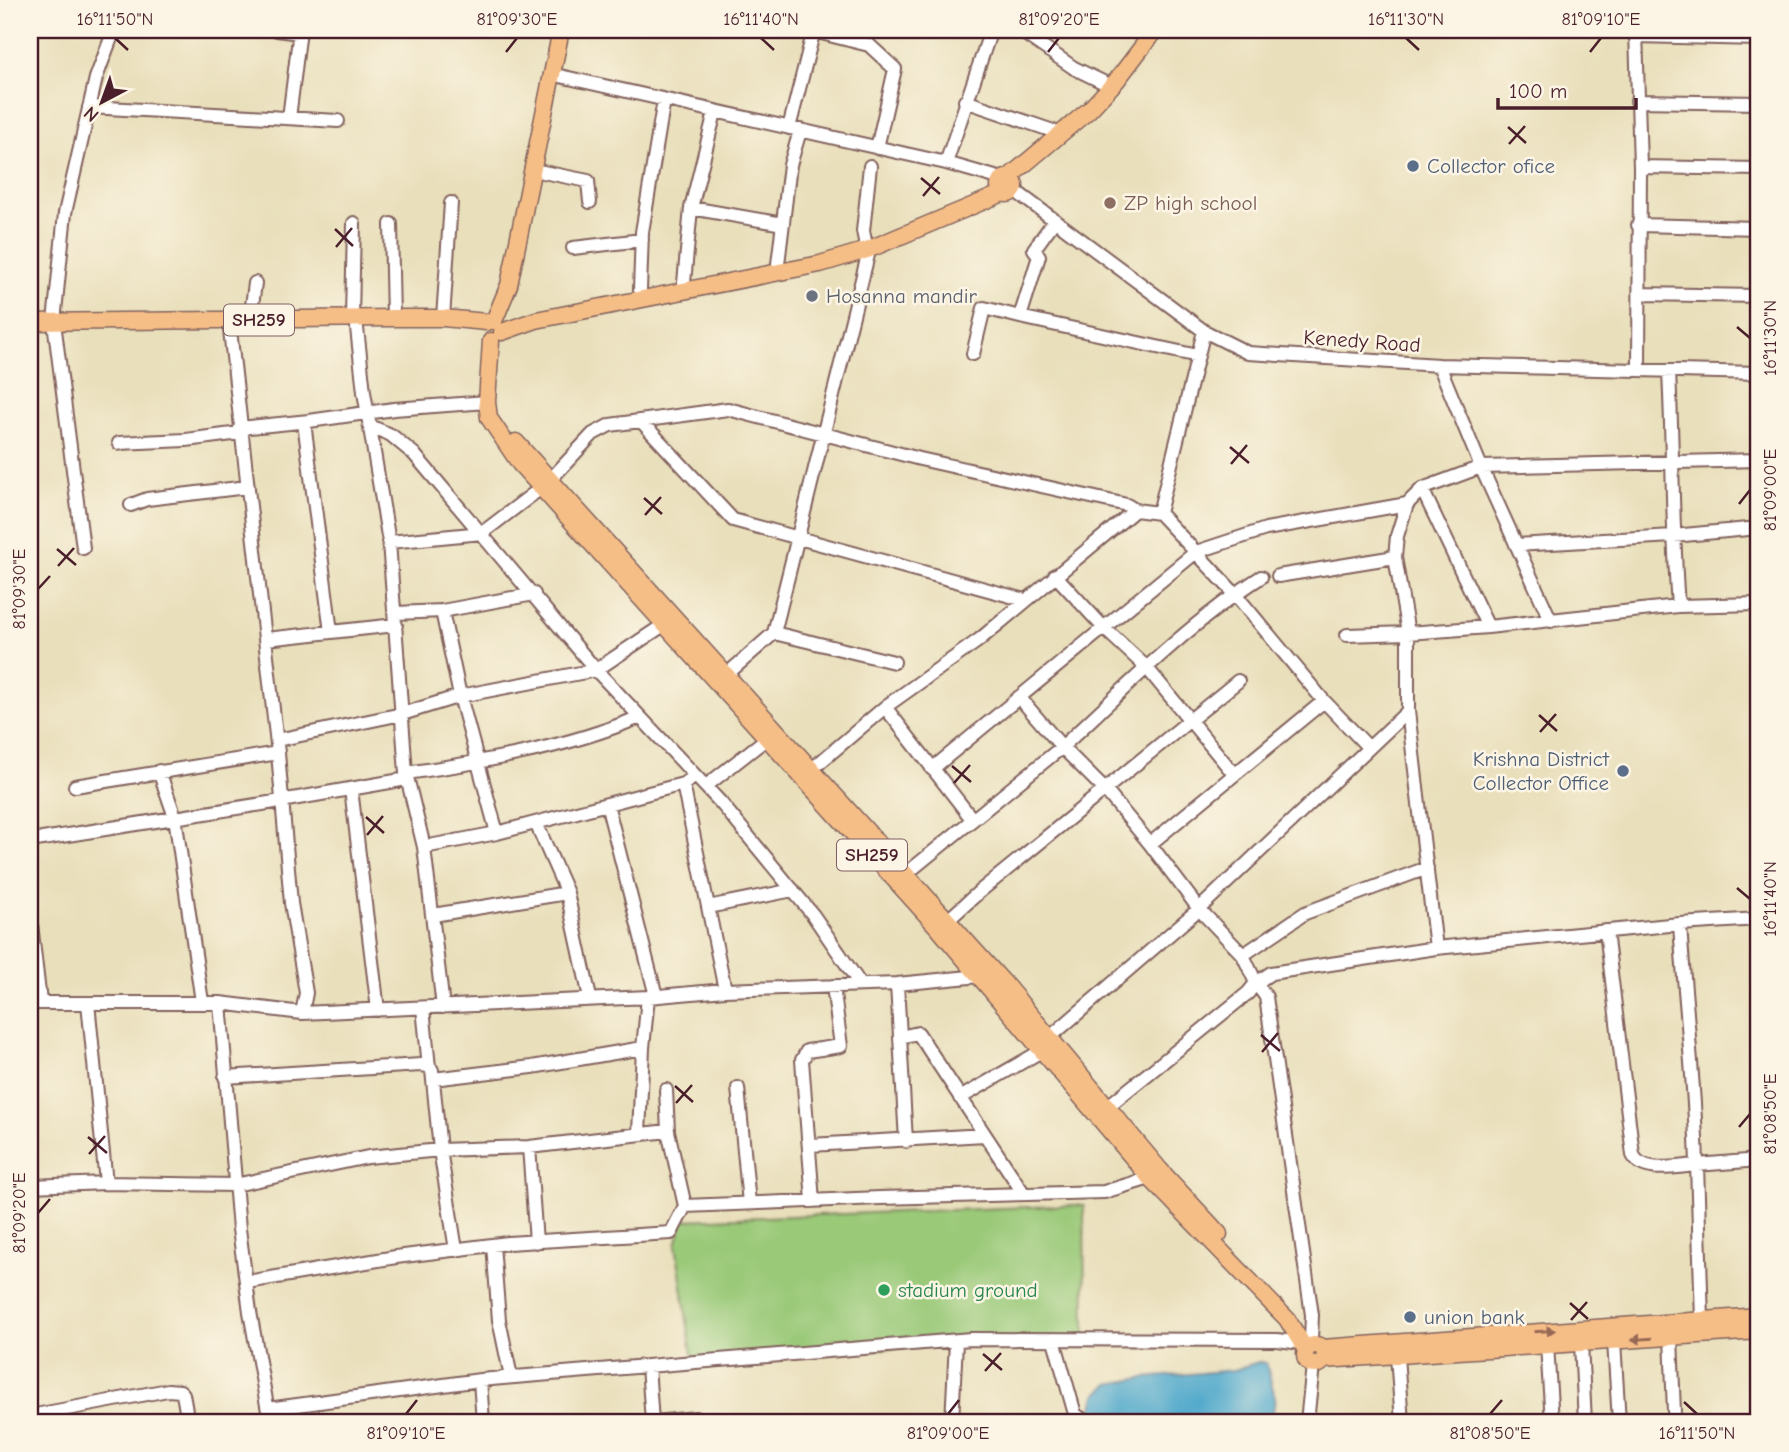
<svg xmlns="http://www.w3.org/2000/svg" width="1789" height="1452" viewBox="0 0 1789 1452" font-family="'Comic Neue',sans-serif">
	<style>
		.green { fill: #9ac978; stroke: #727452; stroke-width: 2 }
		.water { fill: #4da7cb; stroke: #4c637b; stroke-width: 2 }
		.lines { fill: none; stroke-linecap: round; stroke-linejoin: round }
		.minor-casing { stroke: #82625d; stroke-width: 16 }
		.major-casing { stroke: #82625d; stroke-width: 19 }
		.minor { stroke: #fff; stroke-width: 12 }
		.major { stroke: #f6be87; stroke-width: 16 }
		.oneway { fill: #976754 }
		.ticks { fill: none; stroke: #4a1f2b; stroke-width: 2.5 }
		.service-dot { fill: #5c6f8a; stroke: #fcf5e5; stroke-width: 2.5 }
		.education-dot { fill: #8d6e63; stroke: #fcf5e5; stroke-width: 2.5 }
		.worship-dot { fill: #6b7280; stroke: #fcf5e5; stroke-width: 2.5 }
		.leisure-dot { fill: #2e9e5b; stroke: #fcf5e5; stroke-width: 2.5 }
		.labels { text-anchor: middle; dominant-baseline: central; stroke-width: 5; stroke-linejoin: round; paint-order: stroke }
		.shield { fill: #fcf5e5; stroke: #7f5f63; stroke-width: 2 }
		.shield-label { font-size: 19px; font-weight: bold; fill: #4a1f2b }
		.service-label { font-size: 21px; fill: #4e5e75; stroke: #fcf5e5; text-anchor: start }
		.education-label { font-size: 21px; fill: #785e54; stroke: #fcf5e5; text-anchor: start }
		.worship-label { font-size: 21px; fill: #5b616d; stroke: #fcf5e5; text-anchor: start }
		.street-label { font-size: 21px; fill: #4a1f2b; stroke: #fcf5e5 }
		.leisure-label { font-size: 21px; fill: #27864d; stroke: #fcf5e5; text-anchor: start }
		.neatline { fill: none; stroke: #4a1f2b; stroke-width: 2.5 }
		.ticks-label { font-size: 18px; text-anchor: middle; fill: #4a1f2b }
	</style>
	<rect width="100%" height="100%" fill="#fcf5e5"/>
	<filter id="ink" filterUnits="userSpaceOnUse"><feTurbulence type="fractalNoise" baseFrequency=".0143" numOctaves="2"/><feDisplacementMap in="SourceGraphic" scale="14" xChannelSelector="R" yChannelSelector="G"/><feConvolveMatrix kernelMatrix="1 2 1 2 8 2 1 2 1" color-interpolation-filters="sRGB"/></filter>
	<filter id="wash" filterUnits="userSpaceOnUse"><feTurbulence type="fractalNoise" baseFrequency=".00686" numOctaves="4" result="noise"/><feDisplacementMap in="SourceGraphic" scale="28" xChannelSelector="R" yChannelSelector="G"/><feGaussianBlur stdDeviation="1.57" result="paint"/><feColorMatrix in="noise" values="0 0 0 0 0 0 0 0 0 0 0 0 0 0 0 0 0 1.4 0 .05"/><feComposite in="paint" operator="in"/></filter>
	<g filter="url(#wash)">
		<rect width="100%" height="100%" fill="#e9dfbb"/>
		<path class="green" d="M1084 1205 1085 1336 693 1361 676 1245 683 1220Z"/>
		<path class="water" d="M1258 1362 1266 1363 1275 1397 1272 1422H1098L1092 1410 1096 1395 1109 1384 1144 1378 1234 1370Z
			M1052 1415 1066 1422H975L980 1417Z"/>
	</g>
	<g filter="url(#ink)">
		<g class="lines">
			<defs>
				<path id="minor" d="M277 30 299 33
					M809 30 869 45 895 69 877 148
					M1019 30 1074 68 1111 86
					M1636 30 1640 167 1639 370
					M1637 36 1759 39
					M551 74 946 163 1002 179
					M965 101 1062 134
					M1637 101 1759 103
					M89 107 338 121
					M289 118 300 30
					M789 128 814 30
					M946 163 991 30
					M1640 167 1759 169
					M533 170 588 181 590 202
					M1014 190 1204 331 1248 353 1439 365 1759 373
					M691 208 783 224
					M391 224 393 318
					M1638 225 1759 228
					M573 248 642 240
					M778 264 790 165 800 131
					M255 283 250 321 230 330 278 753 291 903 306 993 302 1013
					M684 283 691 208 715 112
					M640 290 642 232 664 100
					M1640 294 1759 296
					M1020 317 1198 356
					M443 318 451 203
					M352 319 354 223
					M54 322 65 213 96 78 114 30
					M357 328 364 392 389 542 406 773 424 847 443 1007
					M55 330 83 548
					M973 354 984 308 1020 317 1039 256 1034 249 1055 220
					M1669 372C1673 450 1672 528 1678 606
					M641 421 733 520 1025 600
					M304 422 331 632
					M370 426 391 435 414 454 596 670 721 803 813 915 860 984
					M240 428 309 421 394 409 487 402
					M119 443 186 440 240 433
					M550 480 593 434 610 425 728 409 920 459 1127 505 1135 510
					M1422 489 1488 627
					M131 505 147 499 247 487
					M1159 513 1204 331
					M389 542 482 533 541 488
					M1516 545 1673 536 1759 528
					M1055 575 1104 628 1147 668 1234 774
					M1278 576 1395 557
					M396 613 442 611 534 594
					M1551 621 1481 467 1759 460
					M774 633 894 662
					M1347 635 1408 633 1488 627 1678 606 1759 604
					M266 639 396 625
					M726 675 774 633 868 255 863 231 870 166
					M1019 697 1062 747C1125 688 1188 624 1261 577
					M885 707 979 640 1135 510 1159 513 1235 594 1324 701 1368 747
					M277 740 402 714 460 696 596 670 665 624
					M932 769 1196 552 1266 529 1407 504
					M811 770 885 707 972 819
					M159 771 175 817 202 1002
					M406 773C485 762 566 748 640 717
					M683 784 725 990
					M75 786 278 753
					M706 786 766 739
					M351 789 378 1010
					M607 804 656 996
					M536 823 567 893 590 998
					M497 833 683 784 690 780
					M30 841 281 801 407 779
					M1150 844 1324 701
					M424 847 497 833 460 696 442 611
					M898 878 906 874 1062 747 1106 791 1150 844 1199 909 1243 955
					M708 907 793 890
					M30 915 40 1002
					M433 915 567 893
					M948 920 979 892 1238 681
					M1680 924C1685 1004 1695 1084 1697 1165L1759 1160
					M1606 931 1633 1155C1643 1175 1678 1166 1697 1165L1702 1320
					M1436 948 1408 711V633L1395 557 1397 536 1407 504 1422 489 1481 467 1439 365
					M897 984 906 1141
					M30 1003H220
					M88 1003 106 1183
					M423 1008 429 1067
					M900 1037 918 1033 1024 1194
					M1049 1038 1199 909 1408 711
					M225 1077 421 1065 428 1066 432 1070 440 1150 456 1250
					M433 1079 532 1067 643 1048
					M738 1088 749 1203
					M666 1090 668 1131
					M960 1098 1043 1050
					M1107 1107 1248 993 1256 983 1243 955 1305 913 1427 868
					M639 1133 643 1048 648 997
					M810 1145 985 1135
					M529 1147 536 1242
					M30 1186 106 1183 235 1185 368 1157 440 1150 529 1147 668 1131 685 1206
					M813 1201 802 1060 807 1051 841 1046 833 986
					M493 1245 499 1320 511 1377
					M247 1282 396 1257 508 1243 671 1233 685 1206 880 1198 1104 1192 1150 1178
					M1671 1337 1674 1412
					M1054 1340 1075 1414 1086 1422
					M1311 1340 1312 1315 1266 997 1256 983 1271 973 1436 948 1680 924 1759 919
					M1614 1341 1619 1422
					M1581 1343 1585 1422
					M1547 1345 1552 1422
					M1397 1356 1402 1422
					M648 1366 652 1422
					M480 1380 483 1422
					M268 1409 480 1380 971 1339 1277 1340 1302 1343
					M30 1416 168 1390 180 1391 183 1394 188 1422
					M248 1422 269 1418
					M270 1422 250 1312 239 1229 220 1003 302 1013 648 997 725 990 897 984 980 976 985 973
					M654 1422 696 1418
					M952 1422 956 1341
					M1307 1422 1313 1365"/>
				<path id="major" d="M999 186a8 8 0 1 1 16 0a8 8 0 1 1-16 0Z
					M1008 178 1089 110 1117 80 1155 30
					M494 321 509 285 561 30
					M30 322 393 318H443L487 322
					M502 332 536 320 820 264 867 250 1003 193
					M491 341 487 402 489 418 520 464 940 930 1150 1178 1287 1319 1306 1350
					M516 442 1003 982 1160 1170 1219 1234
					M1305 1355a10 10 0 1 1 20 0a10 10 0 1 1-20 0Z
					M1322 1348 1759 1316
					M1323 1360 1759 1331"/>
			</defs>
			<use href="#minor" class="minor-casing"/>
			<use href="#major" class="major-casing"/>
			<use href="#minor" class="minor"/>
			<use href="#major" class="major"/>
		</g>
		<defs><path id="oneway-solid" d="M-6-.8H1V-3.2L6.5 0L1 3.2V.8H-6Z" transform="scale(1.75)"/></defs>
		<g class="oneway">
			<use href="#oneway-solid" transform="translate(1545 1331) rotate(-4)"/>
			<use href="#oneway-solid" transform="translate(1642 1339) rotate(176)"/>
		</g>
	</g>
	<path class="ticks" d="M115 38 128 50M761 38 774 50M1406 38 1419 50M506 52 517 38M1048 52 1059 38M1590 52 1601 38M1508 127 1526 143M1509 144 1525 126M921 178 940 194M923 196 939 177M335 229 353 246M336 247 352 228M1737 327 1750 338M1230 447 1249 463M1231 464 1247 445M644 498 662 514M1739 504 1750 490M645 515 661 497M57 549 76 565M58 566 74 548M38 589 50 576M1539 715 1557 731M1540 732 1556 714M952 766 971 782M954 783 970 765M366 817 384 833M367 835 383 816M1737 888 1750 899M1261 1035 1280 1051M1262 1052 1278 1033M675 1086 693 1102M676 1103 692 1085M1739 1127 1750 1114M88 1137 107 1153M89 1154 105 1136M38 1213 50 1199M1570 1303 1588 1319M1571 1320 1587 1302M983 1354 1002 1370M985 1371 1001 1353M1684 1402 1697 1414M406 1414 417 1400M948 1414 959 1400M1490 1414 1502 1400"/>
	<g class="service-dot">
		<circle cx="1413" cy="166" r="7"/>
		<circle cx="1623" cy="771" r="7"/>
		<circle cx="1410" cy="1317" r="7"/>
	</g>
	<circle class="education-dot" cx="1110" cy="203" r="7"/>
	<circle class="worship-dot" cx="812" cy="296" r="7"/>
	<circle class="leisure-dot" cx="884" cy="1290" r="7"/>
	<g class="labels">
		<g class="shield">
			<rect x="224" y="304.5" width="70" height="31" rx="5"/>
			<rect x="837" y="839.5" width="70" height="31" rx="5"/>
		</g>
		<g class="shield-label">
			<text x="259" y="320">SH259</text>
			<text x="872" y="855">SH259</text>
		</g>
		<g class="service-label">
			<text x="1427" y="166">Collector ofice</text>
			<text x="1609" y="759" text-anchor="end">Krishna District<tspan x="1609" dy="24">Collector Office</tspan></text>
			<text x="1424" y="1317">union bank</text>
		</g>
		<g class="education-label">
			<text x="1124" y="203">ZP high school</text>
		</g>
		<g class="worship-label">
			<text x="826" y="296">Hosanna mandir</text>
		</g>
		<g class="street-label">
			<text transform="translate(1362 341) rotate(4)">Kenedy Road</text>
		</g>
		<g class="leisure-label">
			<text x="898" y="1290">stadium ground</text>
		</g>
	</g>
	<rect width="1789" height="1452" fill="none" stroke="#fcf5e5" stroke-width="77"/>
	<g transform="translate(102 102) rotate(221)" stroke="#fcf5e5" stroke-width="5" paint-order="stroke">
	<path d="M0-5L12 26L0 18L-12 26Z" fill="#4a1f2b"/>
	<text y="-10" font-size="19" font-weight="bold" text-anchor="middle" fill="#4a1f2b">N</text>
	</g>
	<path d="M1498 98v10h138v-10" fill="none" stroke="#4a1f2b" stroke-width="3.5"/>
	<text x="1509" y="98" font-size="21" fill="#4a1f2b" stroke="#fcf5e5" stroke-width="5" paint-order="stroke">100 m</text>
	<rect x="38" y="38" width="1712" height="1376" class="neatline"/>
	<g class="ticks-label">
		<text x="115" y="25">16°11'50"N</text>
		<text x="517" y="25">81°09'30"E</text>
		<text x="761" y="25">16°11'40"N</text>
		<text x="1059" y="25">81°09'20"E</text>
		<text x="1406" y="25">16°11'30"N</text>
		<text x="1601" y="25">81°09'10"E</text>
		<text transform="translate(1770 338) rotate(-90)" y="6">16°11'30"N</text>
		<text transform="translate(1770 490) rotate(-90)" y="6">81°09'00"E</text>
		<text transform="translate(19 589) rotate(-90)" y="6">81°09'30"E</text>
		<text transform="translate(1770 899) rotate(-90)" y="6">16°11'40"N</text>
		<text transform="translate(1770 1114) rotate(-90)" y="6">81°08'50"E</text>
		<text transform="translate(19 1213) rotate(-90)" y="6">81°09'20"E</text>
		<text x="406" y="1439">81°09'10"E</text>
		<text x="948" y="1439">81°09'00"E</text>
		<text x="1490" y="1439">81°08'50"E</text>
		<text x="1697" y="1439">16°11'50"N</text>
	</g>
</svg>
